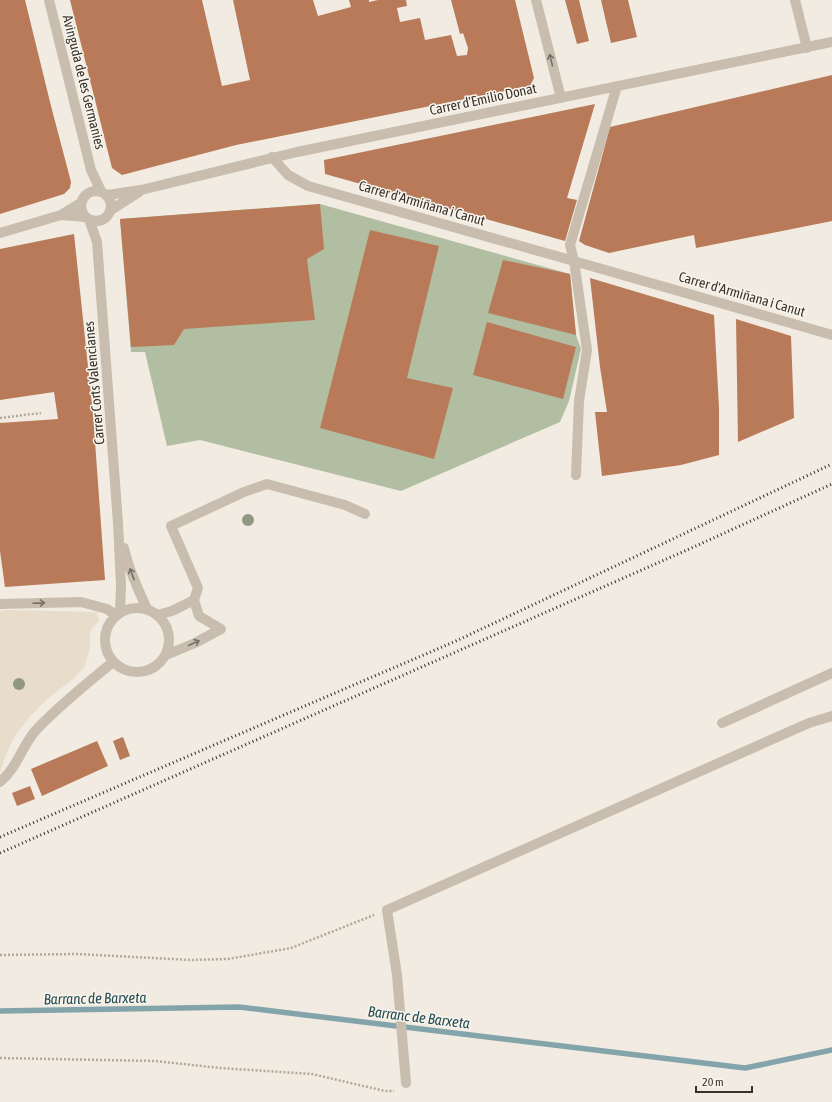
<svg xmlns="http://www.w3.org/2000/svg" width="832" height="1102" viewBox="0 0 832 1102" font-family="'Asap Condensed',sans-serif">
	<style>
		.green { fill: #b2bea2 }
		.plaza { fill: #e7ddca }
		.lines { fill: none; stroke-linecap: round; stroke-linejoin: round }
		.stream { stroke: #83a4aa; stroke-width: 5.5 }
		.building { fill: #b87a58 }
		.path { stroke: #b3a798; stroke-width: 2.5; stroke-dasharray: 2 2; stroke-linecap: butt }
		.minor { stroke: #c8bdae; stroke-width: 10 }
		.rail { stroke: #37302b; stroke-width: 3; stroke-dasharray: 1 3; stroke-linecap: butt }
		.tree { fill: #919781 }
		.oneway { stroke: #786f66 }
		.labels { text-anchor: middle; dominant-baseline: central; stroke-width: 3; stroke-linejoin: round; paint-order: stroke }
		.street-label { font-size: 14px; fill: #37302b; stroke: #f9f5ed }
		.water-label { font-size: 15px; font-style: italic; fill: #264c54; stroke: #f9f5ed }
	</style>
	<rect width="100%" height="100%" fill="#f1ebe1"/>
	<path class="green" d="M320 204 570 274 576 335 581 349 569 401 560 422 401 491 200 440 167 446 145 352H131L120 219Z"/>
	<path class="plaza" d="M8 610 97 612 99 621 92 628 90 634V648L84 668 73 679 46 700 28 719 14 737 7 752 0 772V611Z"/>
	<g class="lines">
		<path class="stream" d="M0 1011 239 1007 745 1068 832 1050"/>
	</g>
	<path class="building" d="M0 0H25L51 106 71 182 70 188 64 194 0 214Z
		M70 0H202L222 86 250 80 233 0H313L318 16 351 7 349 0H369V2L378 0H406L407 6 397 8 400 22 420 18 425 40 451 35 457 56 467 55 468 48 463 33 460 34 451 0H515L534 78 530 86 236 145 122 175 112 168Z
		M565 0H579L589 41 577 44Z
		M601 0H628L637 37 611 43Z
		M832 75V221L696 248 694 235 609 253 585 245 579 241 610 127Z
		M595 104 567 198 577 200 565 241 325 174 324 160Z
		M320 204 324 249 307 259 315 320 184 329 174 345 131 347 120 219Z
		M370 230 439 246 407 378 453 388 434 459 320 428Z
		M74 234 93 414 105 580 5 587 0 551V423L58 419 54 392 0 400V249Z
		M503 260 570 274 576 335 488 313Z
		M590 278 714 315 719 408V455L681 465 602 476 595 412H607L600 367Z
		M736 319 791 336 794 418 738 442Z
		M487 322 576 347 563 399 473 375Z
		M123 737 130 756 120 760 113 741Z
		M97 741 108 766 42 796 31 769Z
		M30 786 35 799 17 806 12 793Z"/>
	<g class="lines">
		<path class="path" d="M0 418 41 413
			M0 955 77 954 191 960 228 959 291 948 374 915
			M0 1058 155 1061 220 1068 312 1074 385 1091H394"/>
		<path class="minor" d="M49 0 91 170 101 191
			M536 0 561 98
			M795 0 807 48
			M272 157 288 175 308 186 574 261 832 335
			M81 206a15 15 0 1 1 30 0a15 15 0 1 1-30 0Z
			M107 195 141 190 297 152 832 42
			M111 210 139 192
			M61 215 82 202
			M89 219 97 242 118 523 121 586 120 612
			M0 233 61 215 86 217
			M576 475 579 401 587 350 574 261 570 245 617 86
			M124 548C129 570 138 589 147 609
			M194 600 199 616 221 629
			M0 604 81 602 107 609 116 615
			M105 640a32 32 0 1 1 64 0a32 32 0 1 1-64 0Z
			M157 615 172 611 194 600 198 588 171 526 244 492 267 484 345 505 365 514
			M166 655 195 643 221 629
			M722 723 832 673
			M0 782C18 767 22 745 37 729 60 705 87 683 113 662
			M406 1083 397 975 387 910 809 723 832 716"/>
		<path class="rail" d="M0 837 456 641 832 464
			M0 853 687 550 832 484"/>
	</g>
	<g class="tree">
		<circle cx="248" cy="520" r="6"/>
		<circle cx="19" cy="684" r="6"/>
	</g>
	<defs><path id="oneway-shaft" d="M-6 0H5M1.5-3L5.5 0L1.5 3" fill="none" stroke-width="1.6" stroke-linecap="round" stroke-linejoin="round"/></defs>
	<g class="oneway">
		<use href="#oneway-shaft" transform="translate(551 60) rotate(-104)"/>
		<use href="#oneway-shaft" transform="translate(132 574) rotate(-110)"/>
		<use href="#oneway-shaft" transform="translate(39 603) rotate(-2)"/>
		<use href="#oneway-shaft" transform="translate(194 643) rotate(-25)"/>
	</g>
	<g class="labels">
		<g class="street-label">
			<text transform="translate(84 82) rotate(76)">Avinguda de les Germanies</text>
			<text transform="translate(483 99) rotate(-12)">Carrer d'Emilio Donat</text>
			<text transform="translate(422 203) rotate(16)">Carrer d'Armiñana i Canut</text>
			<text transform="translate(742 294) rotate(16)">Carrer d'Armiñana i Canut</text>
			<text transform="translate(94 383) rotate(-95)">Carrer Corts Valencianes</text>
		</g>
		<g class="water-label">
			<text transform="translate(95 998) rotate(-1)">Barranc de Barxeta</text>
			<text transform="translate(419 1017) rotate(7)">Barranc de Barxeta</text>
		</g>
	</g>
	<path d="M696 1086v6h56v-6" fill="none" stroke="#37302b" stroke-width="2"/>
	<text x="702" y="1086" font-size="12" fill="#37302b" stroke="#f9f5ed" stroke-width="3" paint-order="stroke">20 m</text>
</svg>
